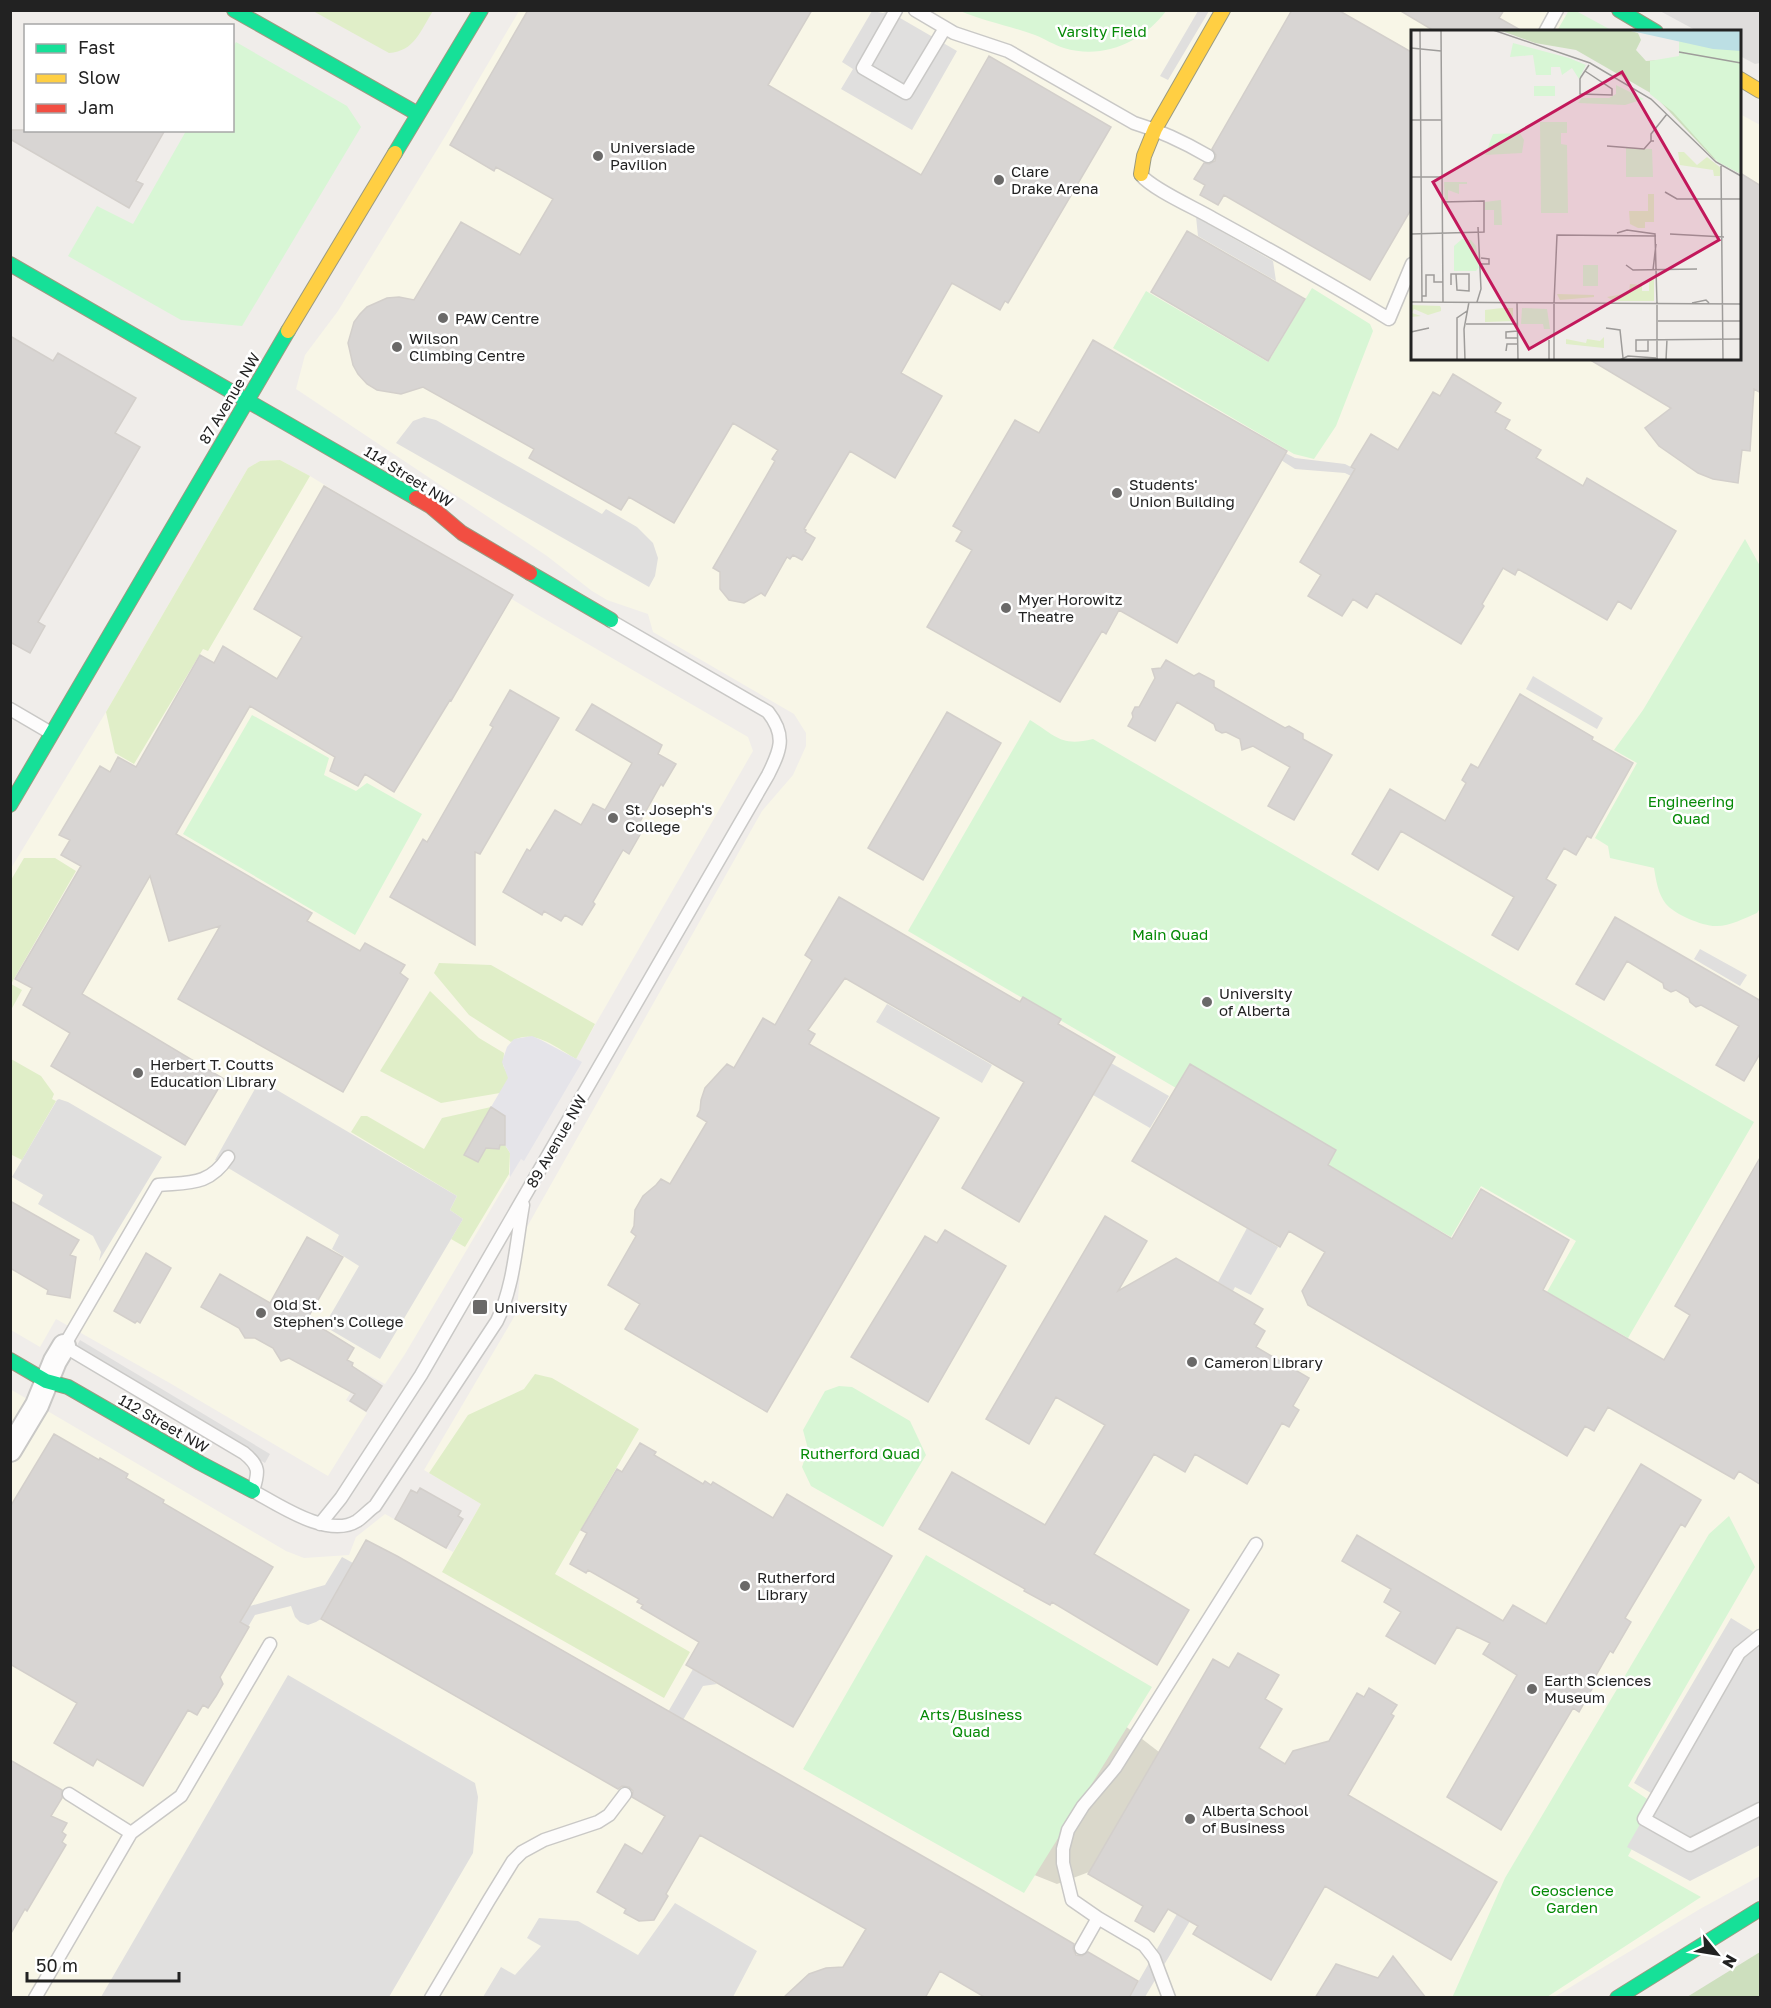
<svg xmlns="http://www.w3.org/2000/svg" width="1771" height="2008" viewBox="0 0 1771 2008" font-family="'Golos Text',sans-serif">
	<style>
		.residential { fill: #dfdddc }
		.education { fill: #f8f6e7 }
		.construction { fill: #dad8cb }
		.grass { fill: #e0eec8 }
		.forest { fill: #cddfbe }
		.park { fill: #d8f6d5 }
		.parking { fill: #e0dfde }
		.plaza { fill: #e5e4e9 }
		.pier { fill: #dedddd }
		.building { fill: #d8d5d3; stroke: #d3cfcb; stroke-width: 1.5 }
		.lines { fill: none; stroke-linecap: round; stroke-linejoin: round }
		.lane-casing { stroke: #c9c8c6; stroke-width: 15 }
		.street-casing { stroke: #c9c8c6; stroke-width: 26 }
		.fast-casing { stroke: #9b9a80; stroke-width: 16 }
		.slow-casing { stroke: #9b9a80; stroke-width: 16 }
		.jam-casing { stroke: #9b9a80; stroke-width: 16 }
		.lane { stroke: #fdfcfc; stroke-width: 12 }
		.street { stroke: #fdfcfc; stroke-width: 22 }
		.fast { stroke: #16e098; stroke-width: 14 }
		.slow { stroke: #ffcf43; stroke-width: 14 }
		.jam { stroke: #f24e42; stroke-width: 14 }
		.poi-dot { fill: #6a6968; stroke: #fff; stroke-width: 2 }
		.labels { text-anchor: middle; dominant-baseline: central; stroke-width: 5; stroke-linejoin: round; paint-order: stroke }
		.park-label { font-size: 15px; fill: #058a06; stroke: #fff }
		.poi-label { font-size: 15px; fill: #222; stroke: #fff; text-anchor: start }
		.street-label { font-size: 15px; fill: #222; stroke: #fff }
		.inset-road { fill: none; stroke: #9e9c9a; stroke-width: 1.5 }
		.view { fill: #c2185b; fill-opacity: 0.15; stroke: #c2185b; stroke-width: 3 }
		.inset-edge { fill: none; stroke: #222; stroke-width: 3 }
	</style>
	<rect width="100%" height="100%" fill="#f0edea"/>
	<path class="residential" d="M1660 11H1760V63L1755 64 1740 56V32L1697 31Z"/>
	<path class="education" d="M519 11H1557L1594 31 1412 32V358H1740V114L1760 125V1876L1700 1909 1554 1997H11L10 1389 286 1551 304 1558 349 1555 356 1537 385 1514 453 1552 481 1504 424 1470 517 1312 523 1234 762 811 793 775 806 746V733L794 714 653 632 648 614 607 600 592 591 547 556 296 389 305 355 338 311 446 135Z
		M280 460 310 476 538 615 748 737 753 751 509 1174 510 1177 405 1354 385 1384 363 1372 346 1400 367 1413 328 1476 168 1382 56 1319 40 1347 11 1330 10 870 106 712 248 468 260 461Z"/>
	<path class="construction" d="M1120 1722 1159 1752 1089 1872 1057 1884 1017 1868Z"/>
	<path class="grass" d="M313 11H433C420 31 415 51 389 53Z
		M280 460 310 476 208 651 203 649 134 764 115 753 106 712 248 468 260 461Z
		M24 858H55L76 871 11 984 22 990 11 1010V880Z
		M439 963 491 965 595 1024 576 1059C557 1048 532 1027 511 1042L469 1015 434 973Z
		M430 991 479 1038 504 1053 503 1065 509 1078 500 1093 441 1103 380 1071Z
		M11 1059 41 1076 54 1094 52 1099 56 1101 22 1160 12 1155 11 1157Z
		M491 1107 464 1155 478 1162 488 1145 499 1149 500 1145H505L510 1153 509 1174 465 1247 451 1239 463 1219 450 1210 457 1196 351 1132 361 1116H367L424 1149 442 1118Z
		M535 1374 552 1378 639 1429 555 1574 690 1652 664 1698 442 1572 481 1504 429 1473 468 1415 524 1389Z"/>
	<path class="forest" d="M1760 1952V1997H1687Z"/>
	<path class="park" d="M1569 10 1576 11 1613 31H1557Z
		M960 11H1166C1143 42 1103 60 1064 48 1054 45 1045 39 1035 35 1010 26 984 21 960 11Z
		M236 42 347 106 361 127 242 326 181 320 68 256 97 206 133 224 186 131 232 130V49Z
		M1312 288 1370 324 1373 331 1336 426 1314 459 1294 454 1113 348 1146 291 1268 362Z
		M1745 539 1760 566V908L1757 913C1745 918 1730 926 1717 926 1704 927 1674 914 1666 904 1658 894 1656 880 1654 868L1610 858 1608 846 1595 838 1637 763 1614 750 1643 710Z
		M252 715 329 758 324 775 356 791 367 783 422 814 355 935 183 834Z
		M1030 720C1056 736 1061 747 1093 739L1754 1122 1628 1338 1547 1292 1576 1241 1481 1186 1451 1237 1328 1166 1336 1150 1190 1064 1176 1088 908 931Z
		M839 1386 852 1387 910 1421 926 1455 883 1527 811 1486 802 1467 808 1449 803 1430 825 1391Z
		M1729 1516 1755 1567 1628 1786 1656 1805 1628 1856 1701 1897 1547 1997 1452 1998 1505 1878 1709 1534Z
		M926 1555 1152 1687 1024 1893 803 1769Z"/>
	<path class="parking" d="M872 11 883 13 888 11 957 51 912 130 841 89 853 69 842 62Z
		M1198 11H1209L1168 80 1160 76Z
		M1196 217 1273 261 1276 281 1198 236Z
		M424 417 436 420 602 514 606 509 637 527 653 543 658 558 655 576 649 587 396 443 413 421Z
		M1533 676 1603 718 1597 729 1526 689Z
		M1700 949 1747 975 1740 986 1694 959Z
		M887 1004 992 1065 982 1083 876 1022Z
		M260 1080 457 1196 450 1210 463 1219 380 1359 324 1326 359 1266 332 1249 339 1235 215 1160Z
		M59 1099 68 1102 162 1157 99 1261 101 1252 93 1236 38 1204 43 1195 12 1177 57 1100Z
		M80 1340 270 1454 265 1463 75 1349Z
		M1731 1618 1760 1636V1845L1690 1881 1627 1847 1656 1796 1634 1783Z
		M288 1675 475 1783 478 1797 473 1853 389 1997H101Z
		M675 1903 757 1951 733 1997H483L501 1967 515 1975 541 1946 527 1938 539 1918 578 1921 638 1955Z"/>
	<path class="plaza" d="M532 1036 541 1040 582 1062 524 1161 521 1159 510 1177V1153L505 1145V1116L491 1107 508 1078 502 1062 507 1047 514 1039Z"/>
	<path class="pier" d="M1285 453 1295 458 1345 464 1355 469 1351 476 1345 473 1295 469 1281 460Z
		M1111 1063 1169 1096 1150 1128 1093 1095Z
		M1247 1228 1278 1247 1251 1295 1235 1287 1233 1291 1218 1282Z
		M342 1557 353 1563 321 1619 316 1622 308 1625 300 1622 295 1617 291 1606 255 1615 248 1627 240 1622 250 1606 325 1585Z
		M693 1669 717 1684 703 1686 683 1720 668 1712Z
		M1177 1914 1190 1921 1145 1997 1129 1998Z"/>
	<path class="building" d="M528 10H812L768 85 921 175 989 56 1111 127 1008 303 1005 301 1000 310 952 283 901 373 942 396 895 478 850 451 804 529 806 530 805 532 815 538 807 552 802 560 793 555 790 559 787 557 765 596 761 593 744 603 729 600 720 589V572L713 568 775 461 772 459 778 450 733 423 674 523 629 497 621 510 529 458 534 449 423 387 401 394 377 390 367 384 358 374 353 365 348 343 354 322 360 314 367 307 387 298 399 297 414 300 461 222 520 255 553 199 496 167 494 171 450 145Z
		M1292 10H1338L1413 53V206L1370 280 1224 195 1218 205 1200 195 1205 185 1194 179 1204 163 1209 164 1215 161 1216 155 1212 149Z
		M1399 10H1504L1499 18 1524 32H1436Z
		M10 130H165L136 181 143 184 129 208 10 139Z
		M1740 173 1761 186V393L1754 389 1750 451 1742 450 1738 483 1713 479 1698 473 1659 446 1645 428 1671 408 1587 358H1740Z
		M1187 231 1305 299 1268 361 1151 292Z
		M10 336 53 361 58 353 136 398 115 433 140 447 38 622 45 626 30 653 10 642Z
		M1093 340 1287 451 1177 643 1119 610 1106 634 1102 631 1060 702 927 627 972 550 956 541 962 531 953 526 1015 420 1039 433Z
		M1453 374 1501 403 1495 412 1510 420 1505 429 1541 450 1536 458 1583 486 1587 478 1676 531 1631 609 1618 601 1607 620 1518 569 1515 575 1503 568 1482 604 1484 606 1461 644 1376 593 1367 608 1353 599 1342 616 1308 596 1321 575 1300 562 1355 469 1351 467 1371 434 1398 450 1433 392 1440 396Z
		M324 486 513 595 451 701 450 700 394 792 365 774 358 786 330 771 335 757 250 706 176 834 312 913 307 921 360 951 365 943 405 965 400 973 408 979 343 1092 178 999 220 926 169 941 150 876 82 994 224 1079 185 1145 51 1066 70 1033 23 1005 32 988 15 979 81 866 61 855 70 840 59 835 100 766 110 772 118 757 136 767 200 655 214 663 223 646 277 679 302 637 254 609Z
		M1166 660 1194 676 1199 673 1214 681V687L1285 728 1289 726 1303 734V739L1332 755 1294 820 1268 806 1290 767 1253 746 1242 750 1240 739 1226 732 1222 733 1216 730 1214 724 1177 702 1155 741 1128 726 1133 717 1132 713 1135 707H1139L1155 678 1152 669 1161 668Z
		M510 690 559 718 480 854 475 852V945L390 897 423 839 427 842 493 727 490 725Z
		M1520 694 1593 737 1592 740 1633 763 1591 838 1587 836 1576 855 1564 848 1546 879 1556 885 1518 950 1492 935 1514 897 1459 865 1401 831 1378 870 1352 854 1390 789 1445 821 1466 783 1462 780 1471 764 1478 768Z
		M592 704 662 745 658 754 676 764 663 786 661 784 636 829 641 833 629 854 623 850 593 902 595 904 582 925 565 915 561 921 544 911 542 915 503 892 527 849 530 851 555 810 581 825 593 804 605 810 632 763 576 730Z
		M947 712 1001 743 923 880 868 848Z
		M839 897 1020 1002 1023 997 1061 1019 1058 1024 1115 1057 1019 1222 962 1188 1024 1082 845 978 808 1030 815 1034 809 1044 939 1118 767 1412 625 1329 640 1304 608 1285 636 1236 631 1232 634 1226 635 1210 643 1196 656 1185 661 1179 670 1184 707 1122 697 1116 700 1110 701 1100 705 1088 727 1064 734 1068 763 1018 775 1025 812 960 805 955Z
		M1615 917 1761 1001V1052L1744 1081 1716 1065 1739 1026 1701 1005 1696 1007 1690 1002 1689 998 1676 990 1671 992 1664 988 1663 983 1627 961 1604 1000 1576 984Z
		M1190 1064 1336 1150 1328 1165 1452 1239 1481 1189 1569 1240 1543 1290 1664 1360 1690 1315 1675 1306 1761 1156V1485L1739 1471 1734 1479 1608 1407 1594 1431 1585 1426 1567 1456 1308 1305 1302 1291 1325 1252 1289 1231 1280 1247 1132 1161Z
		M491 1107 505 1116V1145H500L499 1149 486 1148 478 1162 464 1155Z
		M10 1201 79 1240 70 1255 76 1257 70 1298 47 1294 48 1290 10 1268Z
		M1105 1216 1147 1241 1118 1291 1176 1258 1263 1309 1254 1324 1265 1331 1256 1347 1309 1378 1293 1406 1299 1410 1289 1427 1282 1423 1247 1484 1195 1454 1185 1472 1154 1454 1094 1554 1189 1610 1157 1665 1052 1602 1050 1605 1024 1591 1025 1589 919 1529 952 1472 1045 1525 1105 1425 1056 1397 1029 1444 986 1419Z
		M945 1230 1006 1266 928 1402 851 1357 925 1236 937 1243Z
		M307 1237 343 1257 307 1319 354 1348 347 1360 353 1363 352 1366 382 1386 366 1411 350 1401 355 1394 289 1358 281 1361 273 1348 255 1338H245L239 1328 201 1307 220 1274 270 1303Z
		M146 1253 171 1268 140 1323 137 1321 135 1323 114 1311Z
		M54 1434 99 1460 100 1458 128 1474 126 1478 164 1500 163 1503 273 1567 240 1622 249 1627 220 1677 223 1684 216 1696 208 1708 203 1705 197 1715 188 1710 143 1786 97 1759 93 1766 54 1743 77 1703 10 1664V1507Z
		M640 1443 656 1452 654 1455 703 1484 705 1481 711 1485 713 1482 773 1518 787 1494 892 1556 793 1727 686 1665 699 1642 641 1608 643 1605 637 1602 639 1599 588 1570 586 1573 570 1564 587 1533 581 1530 617 1469 622 1472Z
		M1641 1464 1701 1500 1685 1527 1681 1524 1625 1618 1631 1622 1613 1653 1610 1651 1594 1679 1597 1680 1579 1712 1573 1708 1501 1830 1447 1797 1517 1675 1483 1654 1490 1643 1457 1627 1435 1664 1386 1636 1401 1612 1384 1602 1391 1589 1342 1561 1357 1535 1503 1621 1513 1605 1546 1624Z
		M420 1488 461 1511 458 1516 463 1519 446 1548 395 1519 411 1490 417 1493Z
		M366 1540 397 1556 982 1890 1074 1944 1073 1949 1076 1955 1082 1956 1088 1952 1138 1981 1129 1998H986L940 1971 925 1998H783L809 1974 826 1968 843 1967 866 1929 700 1835 666 1894 668 1896 654 1920 639 1921 624 1913 626 1909 597 1892 625 1844 642 1854 665 1816 632 1797 633 1791 629 1787 622 1786 618 1789 321 1619Z
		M1238 1653 1279 1675 1265 1699 1282 1709 1259 1748 1285 1764 1293 1751 1329 1741 1357 1693 1364 1697 1369 1688 1397 1705 1391 1714 1394 1716 1348 1795 1497 1882 1451 1960 1325 1886 1271 1980 1193 1934 1198 1926 1168 1909 1154 1932 1135 1921 1143 1906 1088 1874 1213 1659 1229 1668Z
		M10 1760 62 1790V1798L51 1816 67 1823 62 1832 66 1835 62 1842 66 1845 27 1911 25 1909 10 1935Z
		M1393 1956 1426 1998H1315L1336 1964 1378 1978Z"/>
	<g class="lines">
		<defs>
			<path id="lane" d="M896 10 863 68 906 93 945 28
				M915 10 954 33 1008 51 1134 123C1161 131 1184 142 1208 156
				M1545 32 1557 10
				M1141 175C1152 189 1195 208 1212 218 1272 251 1331 284 1389 319L1412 264
				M10 709 51 733
				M228 1157C209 1186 189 1182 158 1185L64 1346 244 1453C260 1466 259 1472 253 1491 279 1505 328 1539 357 1521 363 1517 369 1510 375 1506L497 1321C514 1286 516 1244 523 1205
				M320 1524 341 1498 421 1375 768 775C780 751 787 736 768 712L611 621
				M1760 1636 1739 1653 1644 1819 1690 1845 1760 1809
				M69 1794 131 1833
				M1098 1918 1072 1900 1063 1863V1849L1068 1830 1083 1806 1115 1768 1256 1544
				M1081 1948 1098 1918 1144 1945 1154 1958 1169 1998
				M35 1998 131 1833 181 1796 270 1644
				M431 1998 489 1900 513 1861 522 1852 544 1840 598 1822 609 1815 625 1794"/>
			<path id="street" d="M10 1450 37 1405 55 1361 64 1346"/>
			<path id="fast" d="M234 10 418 114
				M1619 10 1656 32
				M395 153 481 10
				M10 264 416 498
				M530 573 611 620
				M10 805 288 331
				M10 1360 46 1381 68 1387 200 1463 253 1491
				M1617 1998 1760 1909"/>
			<path id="slow" d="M1740 79 1760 91
				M1141 174 1144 156 1155 129 1223 10
				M288 331 395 153"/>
			<path id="jam" d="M416 498 430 506 462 533 530 573"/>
		</defs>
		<use href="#lane" class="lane-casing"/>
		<use href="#street" class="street-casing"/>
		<use href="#fast" class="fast-casing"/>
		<use href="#slow" class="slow-casing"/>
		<use href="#jam" class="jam-casing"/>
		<use href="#lane" class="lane"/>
		<use href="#street" class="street"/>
		<use href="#fast" class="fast"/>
		<use href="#slow" class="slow"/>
		<use href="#jam" class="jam"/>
	</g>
	<g class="poi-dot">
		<circle cx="598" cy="156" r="6"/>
		<circle cx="999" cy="180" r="6"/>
		<circle cx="443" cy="318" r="6"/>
		<circle cx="397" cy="347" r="6"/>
		<circle cx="1117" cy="493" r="6"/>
		<circle cx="1006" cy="608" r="6"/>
		<circle cx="613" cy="818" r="6"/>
		<circle cx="1207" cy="1002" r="6"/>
		<circle cx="138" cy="1073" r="6"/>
		<rect x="472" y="1299" width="16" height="16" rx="3"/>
		<circle cx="261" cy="1313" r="6"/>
		<circle cx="1192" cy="1362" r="6"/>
		<circle cx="745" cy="1586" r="6"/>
		<circle cx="1532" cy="1689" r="6"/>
		<circle cx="1190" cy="1819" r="6"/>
	</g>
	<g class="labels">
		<g class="park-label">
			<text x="1102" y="31">Varsity Field</text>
			<text x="1691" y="801">Engineering<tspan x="1691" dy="17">Quad</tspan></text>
			<text x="1170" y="934">Main Quad</text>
			<text x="860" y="1453">Rutherford Quad</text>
			<text x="971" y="1714">Arts/Business<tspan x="971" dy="17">Quad</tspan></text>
			<text x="1572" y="1890">Geoscience<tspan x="1572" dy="17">Garden</tspan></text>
		</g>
		<g class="poi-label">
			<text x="610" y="147">Universiade<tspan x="610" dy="17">Pavilion</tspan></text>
			<text x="1011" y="171">Clare<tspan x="1011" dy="17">Drake Arena</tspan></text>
			<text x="455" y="318">PAW Centre</text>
			<text x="409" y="338">Wilson<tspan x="409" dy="17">Climbing Centre</tspan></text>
			<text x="1129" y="484">Students'<tspan x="1129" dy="17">Union Building</tspan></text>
			<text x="1018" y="599">Myer Horowitz<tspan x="1018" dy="17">Theatre</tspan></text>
			<text x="625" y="809">St. Joseph's<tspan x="625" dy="17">College</tspan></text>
			<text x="1219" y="993">University<tspan x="1219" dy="17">of Alberta</tspan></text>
			<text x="150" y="1064">Herbert T. Coutts<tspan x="150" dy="17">Education Library</tspan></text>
			<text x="273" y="1304">Old St.<tspan x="273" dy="17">Stephen's College</tspan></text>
			<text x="494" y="1307">University</text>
			<text x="1204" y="1362">Cameron Library</text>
			<text x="757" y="1577">Rutherford<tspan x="757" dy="17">Library</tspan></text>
			<text x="1544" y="1680">Earth Sciences<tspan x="1544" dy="17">Museum</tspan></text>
			<text x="1202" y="1810">Alberta School<tspan x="1202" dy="17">of Business</tspan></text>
		</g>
		<g class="street-label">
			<text transform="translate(229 398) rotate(-59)">87 Avenue NW</text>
			<text transform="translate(409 476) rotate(32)">114 Street NW</text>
			<text transform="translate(556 1141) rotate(-60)">89 Avenue NW</text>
			<text transform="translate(164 1423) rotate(30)">112 Street NW</text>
		</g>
	</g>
	<g transform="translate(1411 30)">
		<rect width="330" height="330" fill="#f0edea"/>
		<path d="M267 122H273L286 135 296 127 310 138 309 146H303L302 140 269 135ZM237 164H243V192H234V198H227L219 194 218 181H237ZM238 249H243V271H203L196 267 218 263 219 254 231 255V261H238ZM146 264 183 265V267L149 270ZM0 275 29 276 30 278V287V281L17 285 3 279 1 283 10 286 0 287ZM91 278H102V291L74 292V280ZM193 307V318L155 314V309L175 313 176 309 189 311Z" fill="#e0eec8"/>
		<path d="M88 0H216L227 3 230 10 225 20 235 31 264 29 269 26 268 10 330 21V144L302 128 243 65 165 20 124 13Z" fill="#cddfbe"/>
		<path d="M268 10 330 21V144L307 132 262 82 239 64V31L268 26ZM102 13 158 28 175 35 168 49 161 38 151 45 149 37H140V45H125L122 25 99 27ZM205 55 233 69 214 75 167 73 171 68H198L205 64ZM123 56H144V66H123ZM129 92H156V103H150V114L156 115 157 183H130ZM109 103 113 110 111 123 74 125 82 104ZM215 118 241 119 242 147H215ZM33 152H56V154H48V164L37 160V170H34ZM90 170 91 195H83V180H74V172ZM51 209 60 210 65 216 68 237 65 241H43V216ZM172 235H187V256H172ZM111 278 136 279 139 299H133L132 294H110Z" fill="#d8f6d5"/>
		<path d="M216 0H330V21L302 19Z" fill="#bcdfe4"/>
		<path class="inset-road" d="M9 0 11 272M30 0 32 272M82 0 179 33 240 69 305 132 330 146M0 18 30 21M268 22 330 33M174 41 201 59V65L169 64V49L170 47 178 35M0 90H31M243 111H240V104L256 84M196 116 233 119 240 111M310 136 312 330M0 147H31M254 162 266 169H330M206 203 216 200 244 204 246 273M0 204 73 202V171L31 172M259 204 313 207M70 228 78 229V234H70M215 235 222 240 286 239M242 240 245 214M40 255V244H58V261L46 260 45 244M11 266H15V245H23V252H32M0 272 330 274M66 272 70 259 67 197M106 273 107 330M143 273 146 205 245 206M281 273 295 270 298 273M143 274V330M247 291H330M55 294H107M195 298 209 300 212 328M0 302 18 298M106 308H95V302L107 301M237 310V321H225V310L330 309M95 321 96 314H107M46 330V288L56 281M54 330 53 299 58 272M138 330V310M209 330 217 326 245 328M246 330V274M255 330 256 309"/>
		<path class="view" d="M211 42 308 210 118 319 22 152Z"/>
		<rect width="330" height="330" class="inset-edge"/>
	</g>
	<rect width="1771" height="2008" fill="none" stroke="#222222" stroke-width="24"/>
	<rect x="24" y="24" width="210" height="108" fill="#ffffff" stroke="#a7a7a7" stroke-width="1.5"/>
	<rect x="36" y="44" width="30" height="9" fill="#16e098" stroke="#a7a7a7" stroke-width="1.5"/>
	<text x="78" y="54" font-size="18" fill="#222222">Fast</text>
	<rect x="36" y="74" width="30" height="9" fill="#ffcf43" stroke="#a7a7a7" stroke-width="1.5"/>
	<text x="78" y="84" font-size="18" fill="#222222">Slow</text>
	<rect x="36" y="104" width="30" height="9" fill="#f24e42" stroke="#a7a7a7" stroke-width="1.5"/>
	<text x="78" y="114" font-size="18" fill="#222222">Jam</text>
	<g transform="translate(1717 1954) rotate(120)" stroke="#ffffff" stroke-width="4.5" paint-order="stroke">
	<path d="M0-4.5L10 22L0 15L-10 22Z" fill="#222222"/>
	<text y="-9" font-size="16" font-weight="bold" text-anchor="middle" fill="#222222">N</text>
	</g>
	<path d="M27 1972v9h152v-9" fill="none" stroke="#222222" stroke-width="3"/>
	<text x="36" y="1972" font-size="18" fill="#222222" stroke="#ffffff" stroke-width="4.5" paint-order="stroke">50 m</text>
</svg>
